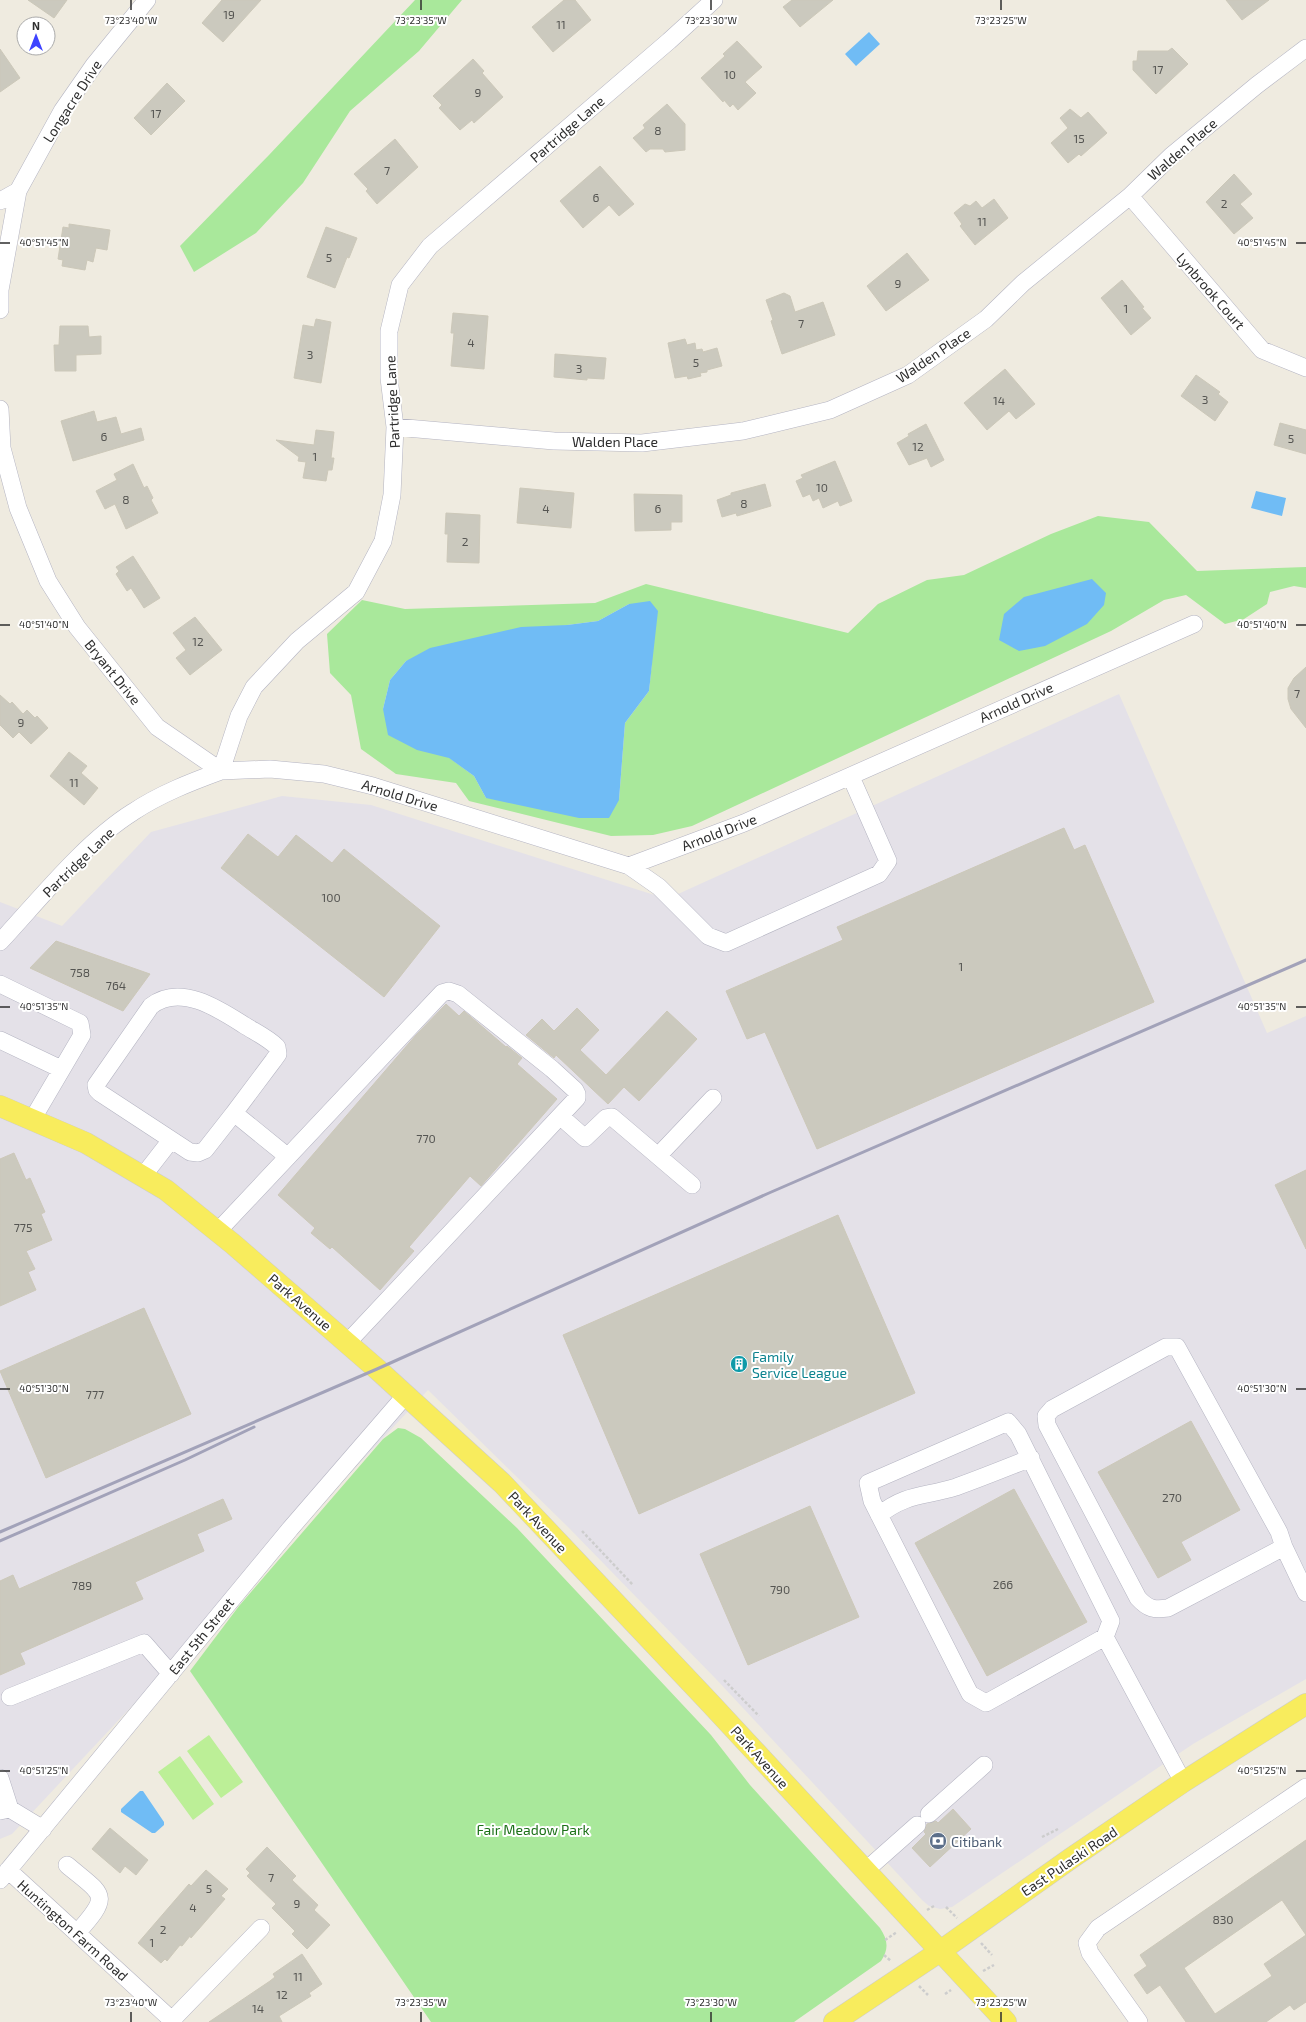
<svg xmlns="http://www.w3.org/2000/svg" width="1306" height="2022" viewBox="0 0 1306 2022" font-family="'Exo 2',sans-serif">
	<style>
		.industrial { fill: #e4e1e8 }
		.green { fill: #a9e89b; fill-rule: evenodd }
		.pitch { fill: #bcef97 }
		.water { fill: #70bcf5 }
		.building { fill: #cbc9be; stroke: #ccc8b9; fill-rule: evenodd }
		.lines { fill: none; stroke-linecap: round; stroke-linejoin: round }
		.minor-casing { stroke: #b4b4c2; stroke-width: 18 }
		.major-casing { stroke: #cdcdcd; stroke-width: 22 }
		.path { stroke: #cdcdcd; stroke-width: 2.5; stroke-dasharray: 3 2; stroke-linecap: butt }
		.minor { stroke: #fff; stroke-width: 17 }
		.major { stroke: #f8ec5d; stroke-width: 21 }
		.rail { stroke: #a2a2b9; stroke-width: 3 }
		.ticks { fill: none; stroke: #2e2e2e; stroke-width: 1.5 }
		.labels { text-anchor: middle; dominant-baseline: central; stroke-width: 4; stroke-linejoin: round; paint-order: stroke }
		.number-label { font-size: 12px; fill: #555552 }
		.street-label { font-size: 14px; fill: #2e2e2e; stroke: #fff }
		.culture-label { font-size: 14px; fill: #0d838f; stroke: #fff; text-anchor: start }
		.park-label { font-size: 14px; fill: #1c7118; stroke: #fff }
		.service-label { font-size: 14px; fill: #4e5e75; stroke: #fff; text-anchor: start }
		.ticks-label { font-size: 10px; text-anchor: middle; fill: #2e2e2e; stroke: #fff; stroke-width: 4; stroke-linejoin: round; paint-order: stroke }
	</style>
	<rect width="100%" height="100%" fill="#efebe0"/>
	<path class="industrial" d="M1119 694 1267 1033 1306 1016V1679L1193 1744 952 1907 940 1909 929 1906 922 1900 715 1678 569 1528 428 1390 12 1834 0 1839V902L62 926 151 832 282 796 371 805 667 899Z"/>
	<path class="green" d="M415 0H462L419 51 350 111 303 183 256 233 194 272 180 246 269 155Z
		M1098 516 1149 522 1197 571 1306 567V588L1294 586 1270 592 1267 604 1244 619 1225 624 1186 595 1164 600 1111 631 692 826 653 835 611 836 469 801 456 783 396 774 361 749 351 695 330 673 327 634 362 600 405 609 595 603 646 584 848 633 878 604 927 580 964 575 1051 534ZM629 604 652 662 649 691 625 723 619 800 486 798 474 776 383 709 390 680 406 661 567 625 598 621Z
		M398 1428 405 1429 421 1438 517 1528 711 1735 750 1785 880 1928C888 1940 889 1949 881 1961L794 2022H431L190 1671 239 1606 383 1439Z"/>
	<path class="pitch" d="M209 1735 243 1782 221 1798 187 1751Z
		M180 1756 214 1804 193 1820 158 1772Z"/>
	<path class="water" d="M869 32 880 44 856 66 845 54Z
		M1256 491 1286 498 1282 516 1251 508Z
		M1092 579 1106 593 1104 605 1087 624 1045 646 1019 651 999 640 1004 614 1024 597Z
		M650 601 658 611 649 691 625 723 619 800 609 818H579L486 798 474 776 449 758 417 750 388 735 383 709 390 680 406 661 430 648 521 627 567 625 598 621 629 604Z
		M140 1791H143L164 1822V1825L155 1833H152L121 1812V1809Z"/>
	<path class="building" d="M28 0H67L54 18Z
		M222 0H261L223 42 202 23Z
		M564 0H575L591 20 553 52 532 27Z
		M792 0H833L800 27 783 7Z
		M1226 0H1269L1242 20Z
		M737 41 762 67 745 82 756 93 738 110 733 104 730 107 724 100 723 102 701 78 725 56 723 54Z
		M1172 48 1188 64 1156 94 1133 70V61H1137L1138 51H1168Z
		M0 49 20 78 0 92Z
		M473 59 484 71 482 73 503 97 474 123 472 120 460 130 439 108 442 105 433 96Z
		M167 83 185 101 151 135 134 118Z
		M667 104 685 124V150L665 152 663 149H650L646 152 633 138 645 128 643 125Z
		M1070 109 1081 118 1088 112 1107 133 1081 156 1079 154 1068 163 1051 143 1068 128 1060 118Z
		M395 139 418 167 377 204 366 191 368 189 354 174Z
		M600 166 634 204 619 216 609 205 583 228 560 201Z
		M1234 174 1252 194 1240 204 1253 218 1234 234 1206 202Z
		M994 199 1008 218 975 245 960 226 962 224 954 213 965 204 970 206 976 201 982 208Z
		M69 224 110 230 107 250 96 248 93 262 87 260 85 270 62 266 63 260 58 259 63 227 69 228Z
		M326 227 357 238 349 258 347 257 335 288 307 277Z
		M907 253 929 280 886 311 867 286Z
		M1122 280 1144 307 1142 308 1151 318 1131 335 1101 298Z
		M784 293 790 296 795 312 823 302 835 335 782 354 771 321 773 320 766 300Z
		M453 313 488 316 484 369 451 366 454 333H451Z
		M316 319 331 322 321 383 294 378 303 325 314 327Z
		M60 326H88L89 337 101 336V354L76 355V371H55L54 345H59Z
		M685 339 687 345 695 343 696 350 702 349 703 352 717 348 722 366 707 370V372L700 373 701 376 688 379 687 376 675 378 668 343Z
		M555 354 606 358 604 379 587 378V380L554 377Z
		M1005 369 1035 404 1016 419 1009 411 987 430 964 403Z
		M1196 375 1220 392 1218 394 1228 402 1215 421 1181 396Z
		M94 411 97 422 116 417 121 434 141 428 144 440 73 461 61 421Z
		M1280 423 1306 430V454L1274 445Z
		M926 424 944 460 931 467 927 458 909 465 897 443 909 436 908 434Z
		M316 430 334 432 331 458H334L332 470H328L326 481 303 478 306 462 298 461 299 457 276 440 314 445Z
		M835 461 852 501 840 506 838 501 823 508 819 498 813 501 810 494 803 497 796 481 803 478 801 475Z
		M133 464 144 488 147 486 153 498 151 500 158 513 126 529 115 504 105 509 96 491 117 480 114 474Z
		M765 484 771 506 737 516 736 513 722 517 717 500 731 495V493Z
		M520 488 574 493 571 528 517 523Z
		M634 494 682 495V522H671V530L635 531Z
		M446 513 480 515 479 563 447 562 448 534H445Z
		M133 556 160 598 144 608 131 588 127 591 116 574 119 571 116 567Z
		M195 617 222 650 190 675 176 658 186 650 173 633Z
		M1306 667V728L1291 709 1288 699V688L1294 678Z
		M0 695 10 704 12 702 23 714 27 710 35 718 37 716 48 728 31 744 19 732 13 738 0 725Z
		M69 752 87 766 81 773 98 788 84 805 50 776Z
		M1064 828 1074 850 1085 845 1154 1002 817 1149 765 1032 747 1039 726 991 843 940 837 927Z
		M248 834 278 857 296 835 332 863 344 849 440 926 384 997 221 868Z
		M56 941 150 974 123 1011 30 968Z
		M446 1004 459 1016 464 1011 506 1047 507 1046 522 1058 517 1064 557 1099 481 1186 470 1176 409 1247 414 1251 380 1290 332 1247 330 1249 311 1233 315 1228 278 1195 416 1035Z
		M577 1008 599 1030 580 1050 606 1075 667 1011 697 1039 639 1101 624 1087 608 1104 556 1055 554 1058 526 1035 542 1019 554 1031Z
		M14 1153 26 1180 30 1178 45 1212 41 1214 52 1240 26 1251 35 1269 28 1272 36 1290 0 1306V1159Z
		M1306 1170V1249L1275 1185Z
		M838 1215 915 1393 639 1514 563 1335Z
		M144 1308 191 1414 46 1478 0 1371Z
		M1191 1421 1240 1510 1181 1542 1191 1560 1158 1578 1098 1472Z
		M1014 1489 1087 1622 987 1676 915 1543Z
		M223 1499 232 1519 197 1534 204 1551 135 1582 143 1599 20 1653 25 1664 0 1675V1581L13 1575 19 1589Z
		M810 1506 859 1617 748 1665 700 1554Z
		M953 1809 971 1829 930 1867 912 1848 926 1834 924 1832 927 1824 936 1821 938 1823Z
		M110 1828 148 1860 136 1875 125 1866 120 1873 92 1849Z
		M1306 1840V2002L1294 2010 1290 2005 1266 2022H1186L1160 1985 1147 1994 1134 1975 1147 1966 1140 1955ZM1282 1900 1306 1935 1264 1964 1272 1976 1215 2014 1184 1968Z
		M267 1847 296 1876 292 1880 318 1905 314 1910 330 1925 307 1949 292 1934 295 1931 272 1908 276 1904 247 1876 250 1873 246 1869Z
		M206 1870 228 1889 221 1896 225 1899 191 1938 190 1936 182 1946 180 1945 167 1961 165 1959 161 1963 138 1943 189 1884 191 1886Z
		M302 1954 322 1984 309 1993 311 1996 279 2016 282 2022H209L270 1981 275 1977 273 1974Z"/>
	<g class="lines">
		<defs>
			<path id="minor" d="M1130 196 1262 350 1306 368
				M0 201 18 191 62 111 94 65 147 0
				M0 310V290L18 191
				M0 409 2 448 18 508 48 581 77 627 157 727 221 771 270 769 324 774 373 786 629 866 744 823 1194 624
				M395 427 554 441 642 443 743 431 830 410 908 375 986 319 1023 283 1130 196 1171 156 1257 85 1306 48
				M629 866 659 887 708 936 726 943 879 874 888 861 851 777
				M0 942C39 900 85 842 133 812 160 794 191 782 221 771L239 716 254 687 297 641 356 592 383 541 392 495 395 427 389 378V331L400 285 430 246 669 41 714 0
				M0 984 80 1023 82 1035 32 1120
				M0 1040 61 1069
				M234 1113 205 1150 198 1153 190 1152 100 1093 97 1090 96 1085 151 1006C180 983 219 1009 244 1025 255 1032 268 1038 277 1047L278 1054 273 1061 234 1113 287 1156
				M560 1116 585 1138 606 1118 612 1117 692 1185
				M658 1156 713 1098
				M143 1176 171 1140
				M218 1231 442 993 449 991 458 994 552 1069 575 1090 577 1094V1098L347 1343
				M879 1515C907 1493 924 1497 956 1487 981 1478 1006 1468 1031 1458
				M1284 1547 1168 1608C1154 1610 1148 1609 1138 1598L1047 1425 1046 1416 1052 1409 1166 1347H1177L1279 1532 1284 1547 1306 1593
				M1105 1637 986 1703 970 1694 872 1501 868 1483 1008 1422 1018 1434 1111 1621 1105 1637 1183 1782
				M10 1697 144 1643 171 1674
				M0 1778 10 1809
				M0 1811 10 1809 43 1829
				M929 1814 984 1765
				M67 1865C104 1896 112 1894 77 1933
				M8 1870 174 2022
				M865 1871 917 1825
				M0 1880 290 1529 405 1396
				M172 2020 261 1928
				M1139 2022 1090 1953 1087 1943 1098 1928 1306 1787"/>
			<path id="major" d="M0 1106 86 1143 166 1190 233 1244 377 1369 502 1483 710 1703 1006 2022
				M834 2022 939 1952 1070 1859 1183 1782 1306 1704"/>
		</defs>
		<use href="#minor" class="minor-casing"/>
		<use href="#major" class="major-casing"/>
		<path class="path" d="M582 1531 633 1585
			M724 1680 759 1716
			M1042 1837 1058 1829
			M946 1907 957 1918
			M927 1910 934 1906
			M885 1940 897 1932
			M981 1943 992 1955
			M884 1955 891 1961
			M983 1971 994 1965
			M919 1986 928 1995
			M945 1994 951 1990"/>
		<use href="#minor" class="minor"/>
		<use href="#major" class="major"/>
		<path class="rail" d="M0 1532 377 1369 769 1193 1306 960
			M0 1541 185 1460 254 1427"/>
	</g>
	<path class="ticks" d="M131 0V10M421 0V10M711 0V10M1001 0V10M0 243H10M1296 243H1306M0 625H10M1296 625H1306M0 1007H10M1296 1007H1306M0 1389H10M1296 1389H1306M0 1771H10M1296 1771H1306M131 2012V2022M421 2012V2022M711 2012V2022M1001 2012V2022"/>
	<defs>
		<symbol id="building-disc" viewBox="-11 -11 22 22"><circle r="9.5" fill="#0f9aa8" stroke="#fff"/><path d="M-4-6H4V6H1V3H-1V6H-4ZM-2.5-4.3h1.7v1.8h-1.7ZM.8-4.3h1.7v1.8H.8ZM-2.5-1h1.7V.8h-1.7ZM.8-1h1.7V.8H.8Z" fill="#fff"/></symbol>
		<symbol id="bank-disc" viewBox="-11 -11 22 22"><circle r="9.5" fill="#5c6f8a" stroke="#fff"/><path d="M-6-4H6V4H-6ZM0-2.3a2.3 2.3 0 1 0 0 4.6a2.3 2.3 0 1 0 0-4.6Z" fill="#fff"/></symbol>
	</defs>
	<g fill-rule="evenodd">
		<use href="#building-disc" x="729" y="1354" width="20" height="20"/>
		<use href="#bank-disc" x="928" y="1831" width="20" height="20"/>
	</g>
	<g class="labels">
		<g class="number-label">
			<text x="229" y="14">19</text>
			<text x="561" y="24">11</text>
			<text x="1158" y="69">17</text>
			<text x="730" y="74">10</text>
			<text x="478" y="92">9</text>
			<text x="156" y="113">17</text>
			<text x="658" y="130">8</text>
			<text x="1079" y="138">15</text>
			<text x="387" y="170">7</text>
			<text x="596" y="197">6</text>
			<text x="1224" y="203">2</text>
			<text x="982" y="221">11</text>
			<text x="329" y="257">5</text>
			<text x="898" y="283">9</text>
			<text x="1126" y="308">1</text>
			<text x="801" y="323">7</text>
			<text x="471" y="342">4</text>
			<text x="310" y="354">3</text>
			<text x="696" y="362">5</text>
			<text x="579" y="368">3</text>
			<text x="1205" y="399">3</text>
			<text x="999" y="400">14</text>
			<text x="104" y="436">6</text>
			<text x="1291" y="438">5</text>
			<text x="918" y="446">12</text>
			<text x="315" y="456">1</text>
			<text x="822" y="487">10</text>
			<text x="126" y="499">8</text>
			<text x="744" y="503">8</text>
			<text x="546" y="508">4</text>
			<text x="658" y="508">6</text>
			<text x="465" y="541">2</text>
			<text x="198" y="641">12</text>
			<text x="1297" y="693">7</text>
			<text x="21" y="722">9</text>
			<text x="74" y="782">11</text>
			<text x="331" y="897">100</text>
			<text x="961" y="966">1</text>
			<text x="80" y="972">758</text>
			<text x="116" y="985">764</text>
			<text x="426" y="1138">770</text>
			<text x="23" y="1227">775</text>
			<text x="95" y="1394">777</text>
			<text x="1172" y="1497">270</text>
			<text x="1003" y="1584">266</text>
			<text x="82" y="1585">789</text>
			<text x="780" y="1589">790</text>
			<text x="271" y="1877">7</text>
			<text x="209" y="1888">5</text>
			<text x="297" y="1903">9</text>
			<text x="193" y="1907">4</text>
			<text x="1223" y="1919">830</text>
			<text x="163" y="1929">2</text>
			<text x="152" y="1942">1</text>
			<text x="298" y="1976">11</text>
			<text x="282" y="1994">12</text>
			<text x="258" y="2008">14</text>
		</g>
		<g class="street-label">
			<text transform="translate(72 101) rotate(-57)">Longacre Drive</text>
			<text transform="translate(567 129) rotate(-41)">Partridge Lane</text>
			<text transform="translate(1182 149) rotate(-41)">Walden Place</text>
			<text transform="translate(1211 291) rotate(49)">Lynbrook Court</text>
			<text transform="translate(933 355) rotate(-34)">Walden Place</text>
			<text transform="translate(392 402) rotate(-93)">Partridge Lane</text>
			<text x="615" y="441">Walden Place</text>
			<text transform="translate(113 672) rotate(51)">Bryant Drive</text>
			<text transform="translate(1016 702) rotate(-24)">Arnold Drive</text>
			<text transform="translate(400 795) rotate(17)">Arnold Drive</text>
			<text transform="translate(719 832) rotate(-21)">Arnold Drive</text>
			<text transform="translate(78 862) rotate(-44)">Partridge Lane</text>
			<text transform="translate(300 1302) rotate(41)">Park Avenue</text>
			<text transform="translate(538 1522) rotate(47)">Park Avenue</text>
			<text transform="translate(201 1636) rotate(-51)">East 5th Street</text>
			<text transform="translate(760 1757) rotate(48)">Park Avenue</text>
			<text transform="translate(1069 1861) rotate(-34)">East Pulaski Road</text>
			<text transform="translate(73 1930) rotate(42)">Huntington Farm Road</text>
		</g>
		<g class="culture-label">
			<text x="752" y="1356">Family<tspan x="752" dy="16">Service League</tspan></text>
		</g>
		<g class="park-label">
			<text x="533" y="1829">Fair Meadow Park</text>
		</g>
		<g class="service-label">
			<text x="951" y="1841">Citibank</text>
		</g>
	</g>
	<g class="ticks-label">
		<text x="131" y="24">73°23'40"W</text>
		<text x="421" y="24">73°23'35"W</text>
		<text x="711" y="24">73°23'30"W</text>
		<text x="1001" y="24">73°23'25"W</text>
		<text x="44" y="246">40°51'45"N</text>
		<text x="1262" y="246">40°51'45"N</text>
		<text x="44" y="628">40°51'40"N</text>
		<text x="1262" y="628">40°51'40"N</text>
		<text x="44" y="1010">40°51'35"N</text>
		<text x="1262" y="1010">40°51'35"N</text>
		<text x="44" y="1392">40°51'30"N</text>
		<text x="1262" y="1392">40°51'30"N</text>
		<text x="44" y="1774">40°51'25"N</text>
		<text x="1262" y="1774">40°51'25"N</text>
		<text x="131" y="2006">73°23'40"W</text>
		<text x="421" y="2006">73°23'35"W</text>
		<text x="711" y="2006">73°23'30"W</text>
		<text x="1001" y="2006">73°23'25"W</text>
	</g>
	<g transform="translate(36 36)"><circle r="19" fill="#ffffff" stroke="#ababab"/>
	<path d="M0-3L7 15L0 10L-7 15Z" fill="#3e43ff"/>
	<text y="-6" font-size="11" font-weight="bold" text-anchor="middle" fill="#2e2e2e">N</text>
	</g>
</svg>
